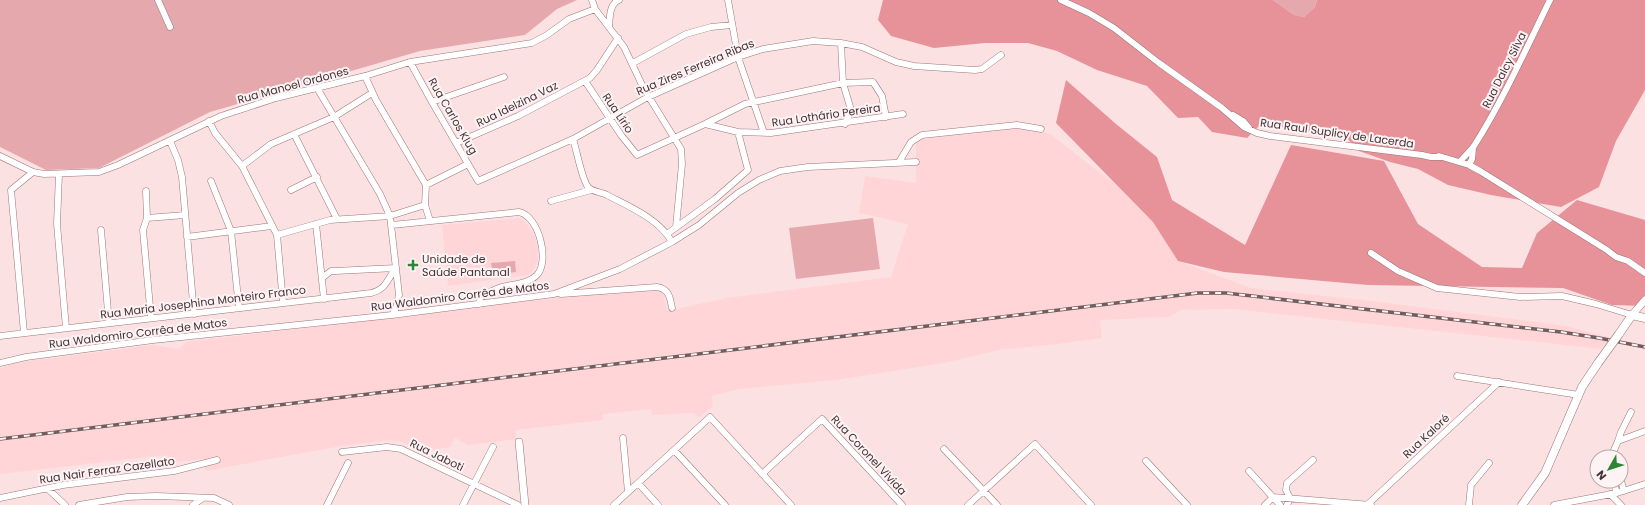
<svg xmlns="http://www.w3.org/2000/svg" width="1645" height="505" viewBox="0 0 1645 505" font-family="Poppins,sans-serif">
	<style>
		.built { fill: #ffd5d7 }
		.green { fill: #e5a9ad }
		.forest { fill: #e79199 }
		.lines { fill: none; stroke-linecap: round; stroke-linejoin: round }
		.minor-casing { stroke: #9d7678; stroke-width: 7 }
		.tertiary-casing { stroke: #9d7678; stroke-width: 8 }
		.secondary-casing { stroke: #9d7678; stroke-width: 9 }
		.minor { stroke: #fff; stroke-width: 6 }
		.tertiary { stroke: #fff; stroke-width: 7 }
		.secondary { stroke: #fff; stroke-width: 8 }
		.rail-casing { stroke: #725e5f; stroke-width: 3.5 }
		.rail { stroke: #fdf3f4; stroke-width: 2; stroke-dasharray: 6; stroke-linecap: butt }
		.secondary-bridge-casing { stroke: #9d7678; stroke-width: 9; stroke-linecap: butt }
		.secondary-bridge { stroke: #fff; stroke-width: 8 }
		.poi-dot { fill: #2d8535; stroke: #fdf3f4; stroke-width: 1.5 }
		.labels { text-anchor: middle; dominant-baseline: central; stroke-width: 4; stroke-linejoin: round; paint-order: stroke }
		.street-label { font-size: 11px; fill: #453335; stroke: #fdf3f4 }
		.poi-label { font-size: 11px; fill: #453335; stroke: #fdf3f4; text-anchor: start }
	</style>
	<rect width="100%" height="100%" fill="#fce1e2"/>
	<path class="built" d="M1021 127 1050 134 1117 186 1153 222 1178 261 1251 288 1372 301 1566 326 1611 338 1601 349 1234 309 1182 310 1169 317 1100 320 1102 338 1057 344 999 350 944 363 836 380 739 389 712 396 713 406 699 417 693 413 652 415 651 409 603 414V420L515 430 516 439 468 445 455 438 450 447 421 451 403 442 389 440 342 446 205 471 203 459 167 463 165 455 0 474V369L14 363 153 345 179 349 186 342 555 298 621 291 659 290 662 291 664 295 667 311 727 298 891 277 908 224 859 213 865 176 916 183V140Z
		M520 218 523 219 530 229 535 237 538 248V261L533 271 528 275 448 286 442 225Z"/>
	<path class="green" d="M0 0H577L557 9 525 35 420 51 210 112 99 168 46 170 0 147Z
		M1273 0H1317L1315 7 1304 17 1294 15Z
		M873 218 880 269 796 279 789 228Z
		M515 261 516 272 493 275 491 263Z"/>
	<path class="forest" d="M883 0H1273L1294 15 1304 17 1315 7 1317 0H1645V90L1616 141 1599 187 1561 207 1491 195 1448 185 1418 169 1390 162 1359 151 1344 135 1295 130 1262 123 1247 138 1212 132 1198 117 1178 118 1147 86 1097 70 1057 51 1028 43H985L934 48 891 36 878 20Z
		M1066 80 1116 124 1157 157 1172 200 1245 245 1291 145 1384 161 1418 224 1482 267 1522 268 1537 233 1577 200 1645 220V306L1612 305 1563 288 1368 285 1224 272 1178 261 1153 222 1056 123Z"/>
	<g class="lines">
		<defs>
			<path id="minor" d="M158 0 170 27
				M592 0 595 9 624 47 644 89 681 149 682 164 676 227
				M728 0 738 57 764 133
				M1061 0 1089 13 1114 28 1159 63 1222 108 1244 127 1257 133 1270 136 1422 155 1431 157H1442
				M609 27C610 18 609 4 619 0
				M841 43 843 83 851 110 845 124
				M410 62 432 102 478 181 573 139 648 97 738 57 763 49 813 41 841 43 862 47 896 62 914 66 975 70 982 69 1001 55
				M633 63 686 34 711 27 732 25
				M365 76 376 100 426 185 425 205 430 221
				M585 81 621 135 637 155 705 124 745 104 843 83 873 82 882 96 886 117
				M317 88 380 194 390 216 399 295 396 308 392 315
				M432 102 504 77
				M1233 115 1243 121 1249 128
				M209 121 215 133 242 166 277 235 283 303
				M705 124 738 132 771 133 903 114
				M294 134 337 219
				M573 139C577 151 581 177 588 187 592 192 602 192 607 195 630 207 659 219 672 242
				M170 141 178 160 182 177 194 314
				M456 143 518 116 590 78 597 70 618 38
				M0 156 33 172 44 174 99 172 118 165 221 116 276 98 365 76 410 62 532 43 547 35 569 19 595 9
				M1439 156 1469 165 1480 171 1607 250 1616 257 1628 261 1645 273
				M899 162 911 142 922 135 1017 125 1041 129
				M1460 162C1464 156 1470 152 1474 146 1503 100 1526 49 1550 0
				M1469 165 1472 159 1473 148
				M242 166 271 144 334 117 372 93
				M59 174 57 224 66 328
				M211 181 231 231 239 308
				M426 185 468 164
				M291 190 317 177
				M146 191 147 218 143 230 151 318
				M551 201 591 190
				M147 218 185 215
				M316 224 324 299
				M392 225 519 212C539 216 550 261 537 275 528 284 513 284 502 287 494 289 487 294 480 298L479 304
				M101 230 109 323
				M667 234 715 199 748 170 738 132
				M277 235 330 220 390 216 425 205
				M187 237 272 226
				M1371 253 1398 271 1437 288 1520 297 1562 296 1596 304 1632 315
				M322 278 331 271H335L396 268
				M561 294 657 287C669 289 670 297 672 308
				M24 333 11 190 33 172
				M0 336 371 293C387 289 387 279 396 268
				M0 363 26 357 153 340 392 315 554 294 620 269 672 242 699 225 738 193 759 180 780 171 808 167 916 162
				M1457 376 1579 395
				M623 438 628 492
				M1618 441 1645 431
				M944 449 997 505
				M674 450 725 505
				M342 452 387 447 401 449 518 505
				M1611 457 1618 441 1621 432 1631 412
				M1146 461 1187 505
				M1249 471 1280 505
				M762 474 822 419 902 505
				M1613 481 1617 493
				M1621 481 1624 491
				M638 483 658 505
				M48 489 65 505
				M1610 494 1621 505
				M1273 497 1371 505
				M0 498 63 485 174 471 217 460
				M79 505 127 497 156 496 214 498 229 505
				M193 505 203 498
				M327 505 348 463
				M463 505 493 447
				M614 505 710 417 791 505
				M968 505 1035 444 1091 505
				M1265 505 1273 497
				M1287 505 1290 498 1286 490 1287 483 1313 460
				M1367 505 1499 382
				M1469 505 1471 485 1489 463
				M1554 505 1617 493 1645 484"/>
			<path id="tertiary" d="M1632 315 1645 300
				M519 442 525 505"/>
			<path id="secondary" d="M1619 334 1632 315 1645 318
				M1522 505 1545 473 1582 387 1598 363"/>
		</defs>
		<use href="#minor" class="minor-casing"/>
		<use href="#tertiary" class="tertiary-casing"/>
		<use href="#secondary" class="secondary-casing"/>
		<use href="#minor" class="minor"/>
		<use href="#tertiary" class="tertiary"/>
		<use href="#secondary" class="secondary"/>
		<defs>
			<path id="rail" d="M0 439 1198 293H1226L1561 332 1599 338 1645 347"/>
		</defs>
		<use href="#rail" class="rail-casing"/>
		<use href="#rail" class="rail"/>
		<defs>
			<path id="secondary-bridge" d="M1598 363 1619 334"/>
		</defs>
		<use href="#secondary-bridge" class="secondary-bridge-casing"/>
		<use href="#secondary-bridge" class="secondary-bridge"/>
	</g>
	<path class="poi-dot" d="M411 259h4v4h4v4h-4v4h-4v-4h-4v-4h4z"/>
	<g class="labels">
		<g class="street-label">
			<text transform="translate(695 67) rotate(-23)">Rua Zires Ferreira Ribas</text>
			<text transform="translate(1504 70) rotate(-63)">Rua Dalcy Silva</text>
			<text transform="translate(293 85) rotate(-15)">Rua Manoel Ordones</text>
			<text transform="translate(517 104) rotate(-26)">Rua Idelzina Vaz</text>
			<text transform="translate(618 113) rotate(56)">Rua Lírio</text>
			<text transform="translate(826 115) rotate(-8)">Rua Lothário Pereira</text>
			<text transform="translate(453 116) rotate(60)">Rua Carlos Klug</text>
			<text transform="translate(1337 133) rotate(8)">Rua Raul Suplicy de Lacerda</text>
			<text transform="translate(460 296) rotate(-7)">Rua Waldomiro Corrêa de Matos</text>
			<text transform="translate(203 302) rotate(-7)">Rua Maria Josephina Monteiro Franco</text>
			<text transform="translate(138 333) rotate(-7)">Rua Waldomiro Corrêa de Matos</text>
			<text transform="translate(1426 436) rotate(-43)">Rua Kaloré</text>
			<text transform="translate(437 455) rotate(26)">Rua Jaboti</text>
			<text transform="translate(869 455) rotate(47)">Rua Coronel Vivida</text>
			<text transform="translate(107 470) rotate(-8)">Rua Nair Ferraz Cazellato</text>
		</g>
		<g class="poi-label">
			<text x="422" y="259">Unidade de<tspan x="422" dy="13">Saúde Pantanal</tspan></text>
		</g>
	</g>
	<g transform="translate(1609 469) rotate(231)"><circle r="19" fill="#fdf3f4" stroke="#b3a6a8"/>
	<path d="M0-3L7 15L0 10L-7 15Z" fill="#2d8535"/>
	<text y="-6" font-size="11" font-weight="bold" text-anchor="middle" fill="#453335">N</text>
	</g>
</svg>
